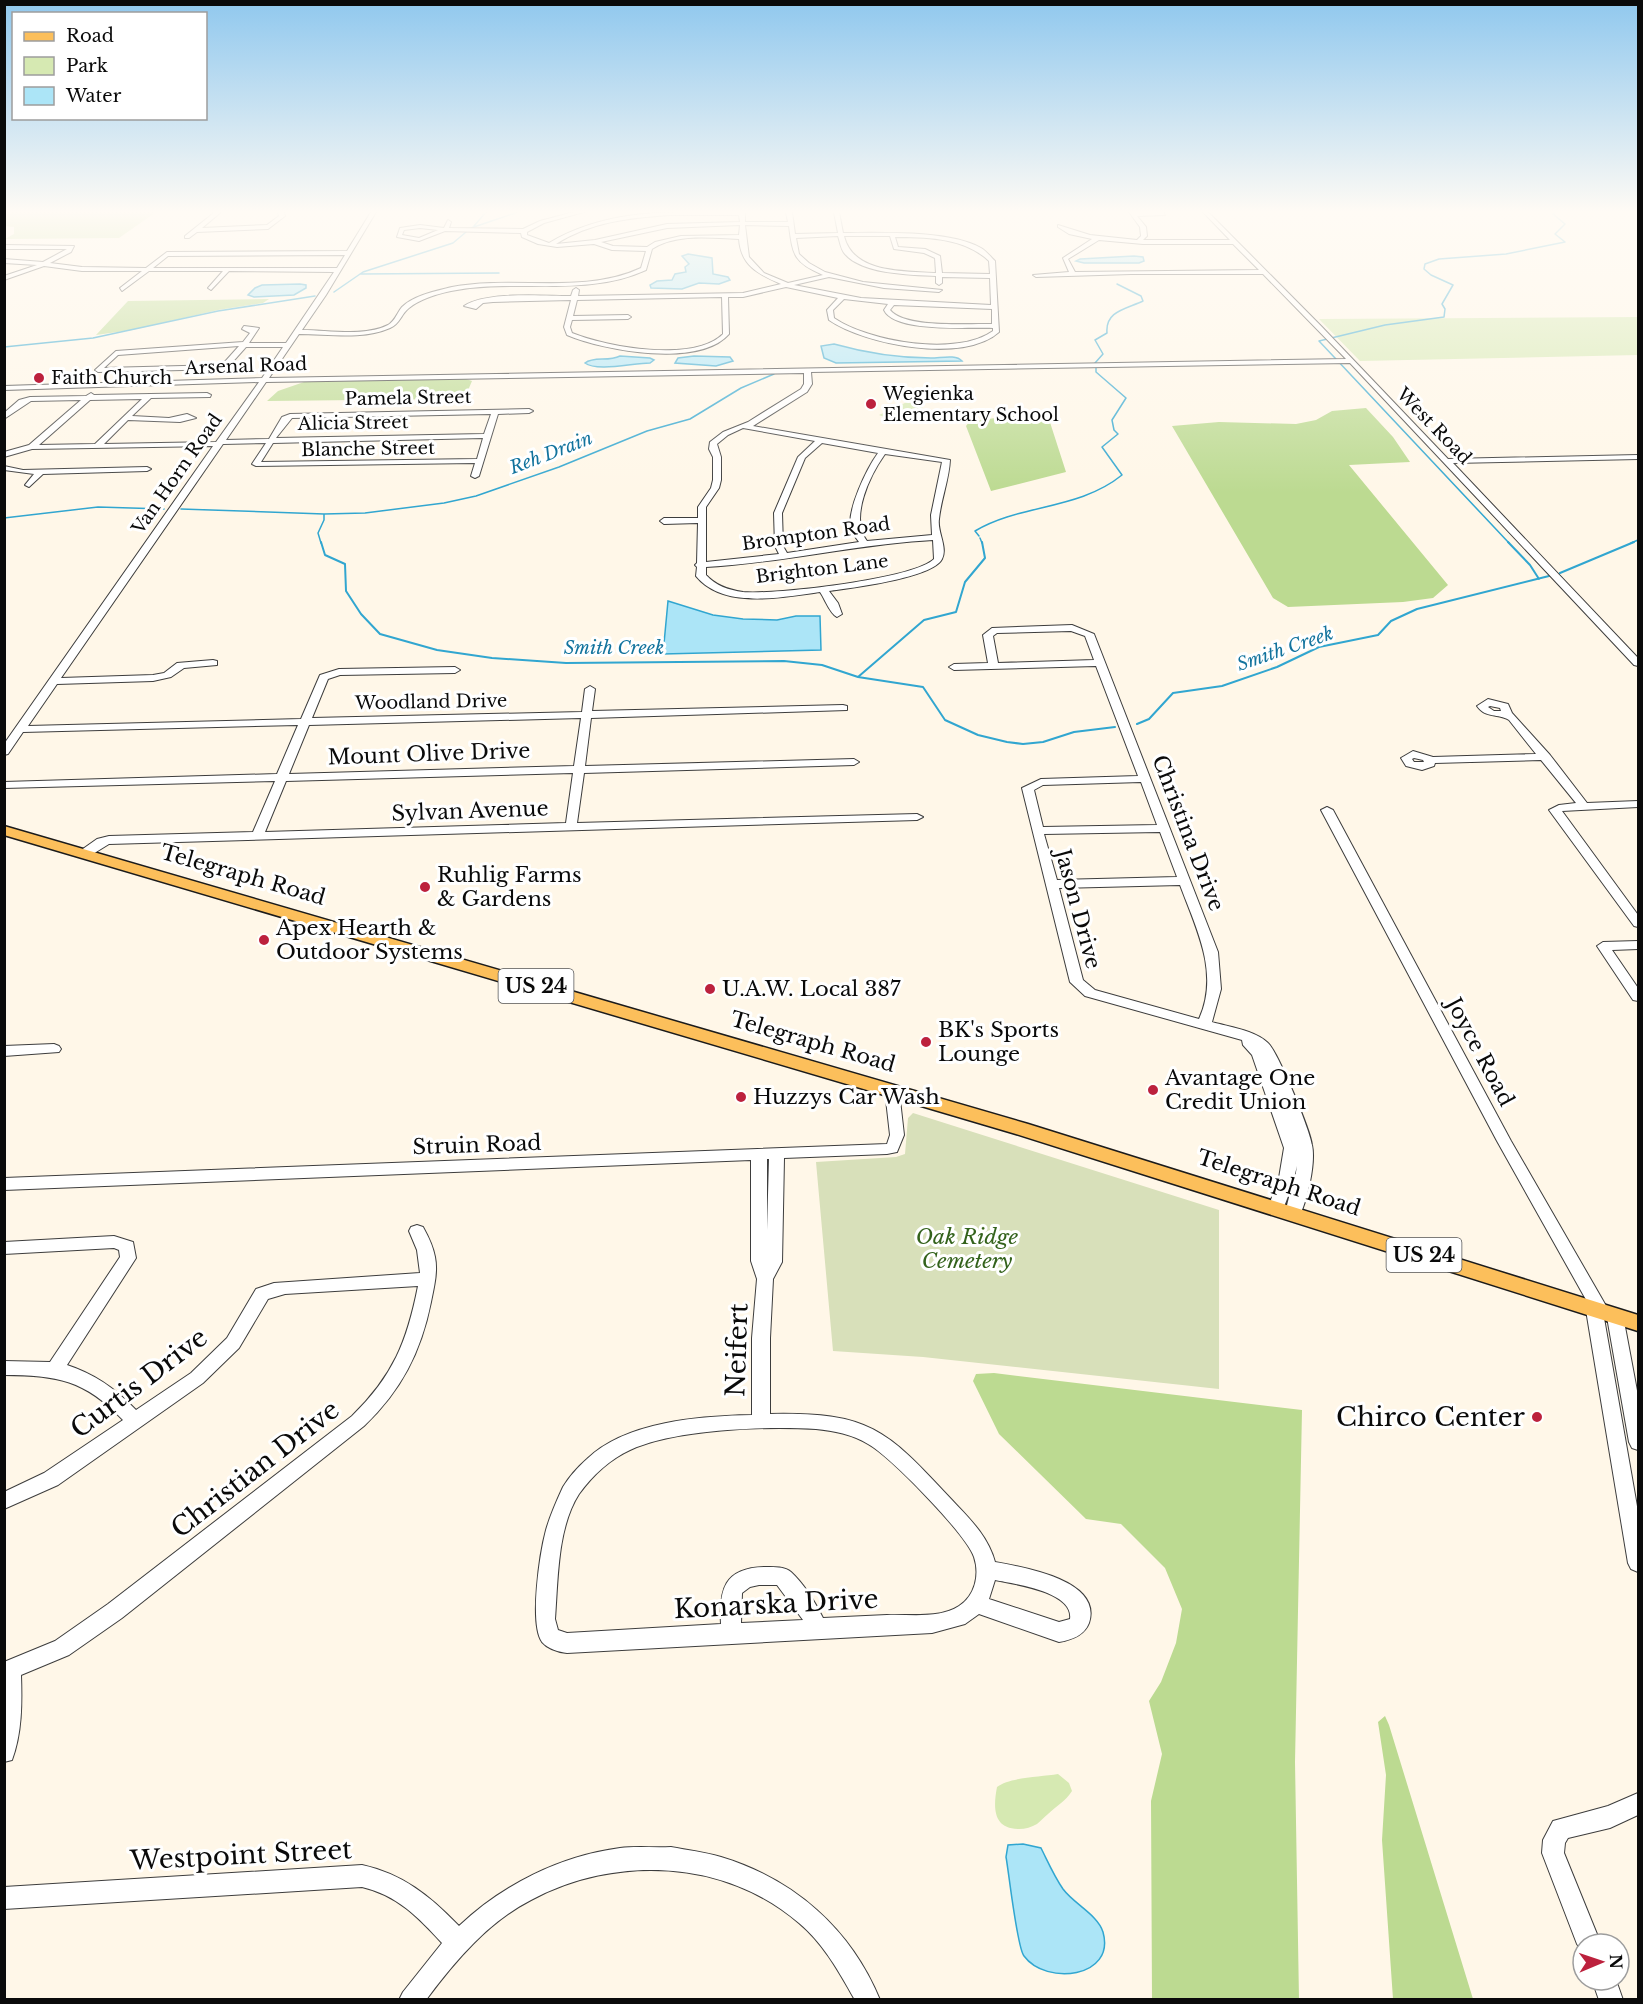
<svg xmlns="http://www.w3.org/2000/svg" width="1643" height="2004" viewBox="0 0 1643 2004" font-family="'Libre Baskerville',serif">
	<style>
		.green { fill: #d6e9b2 }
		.forest { fill: #bcda91 }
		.cemetery { fill: #d8e0ba }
		.water { fill: #ace5f7; stroke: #31a6d0; stroke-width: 1.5 }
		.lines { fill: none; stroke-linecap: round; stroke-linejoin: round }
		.stream-far1 { stroke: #31a6d0; stroke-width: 1.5 }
		.stream { stroke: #31a6d0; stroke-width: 2 }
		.minor-casing { stroke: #3d3d3d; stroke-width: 2 }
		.major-casing { stroke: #1b1b1b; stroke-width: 3 }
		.minor { fill: #fff; fill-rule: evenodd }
		.major { fill: #fcbf5b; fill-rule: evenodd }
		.poi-dot { fill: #bc213d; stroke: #fff; stroke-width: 2 }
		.labels { text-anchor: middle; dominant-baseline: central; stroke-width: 6; stroke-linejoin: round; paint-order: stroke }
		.far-street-label { font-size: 18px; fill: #0a0a0a; stroke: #fff }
		.far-poi-label { font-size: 18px; fill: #0a0a0a; stroke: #fff; text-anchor: start }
		.far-water-label { font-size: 18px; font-style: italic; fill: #12739d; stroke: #fff }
		.shield { fill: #fff; stroke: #545454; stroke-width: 1.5 }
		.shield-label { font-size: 20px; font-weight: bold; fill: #0a0a0a }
		.street-label { font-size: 21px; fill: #0a0a0a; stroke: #fff }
		.poi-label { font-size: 21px; fill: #0a0a0a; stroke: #fff; text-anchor: start }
		.park-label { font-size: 21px; font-style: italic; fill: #33621b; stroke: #fff }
		.near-street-label { font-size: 26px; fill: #0a0a0a; stroke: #fff }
		.near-poi-label { font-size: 26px; fill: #0a0a0a; stroke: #fff; text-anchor: end }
	</style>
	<rect width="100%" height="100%" fill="#fff7e8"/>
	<path class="green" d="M1638 317V355L1360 361 1319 319Z
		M907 402 923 407 893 420 879 415Z
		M1058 1774 1069 1783 1072 1791C1065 1802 1057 1805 1048 1814 1044 1817 1041 1821 1037 1824 1032 1827 1025 1829 1019 1829 993 1829 993 1808 997 1787 1010 1777 1041 1777 1058 1774Z"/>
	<path class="forest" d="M5 212H156L119 238 5 239 14 234V227L5 226Z
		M269 299 263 303 218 310 132 330 96 335 128 301Z
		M466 379 472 381 466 395 449 399 267 401 278 391 304 382Z
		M1366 408 1393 437 1410 462 1349 465 1448 585 1433 598 1403 602 1288 607 1273 598 1172 426 1219 422 1296 424 1316 420 1332 411Z
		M1035 412 1047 413 1066 472 991 491 966 426 969 422Z
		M994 1373 1302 1410 1295 1762 1299 1999H1152L1151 1801 1162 1754 1149 1701 1161 1682 1176 1643 1182 1609 1165 1568 1121 1524 1086 1519 999 1434 973 1381 976 1374Z
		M1385 1716 1389 1725 1473 1999H1393L1382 1840 1386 1775 1378 1722Z"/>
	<path class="cemetery" d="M913 1113 1219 1210V1389L923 1357 833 1351 816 1162 896 1157 905 1154 908 1118Z"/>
	<path class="water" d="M688 254 712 258 713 274 728 277 730 280 719 284 699 283 682 289 651 288 650 285 657 281 672 280 675 274 686 272 685 267 689 264 682 256Z
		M1134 256 1143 257 1144 261 1139 263H1084L1076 261 1080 259Z
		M300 284 306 285V288L294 295 254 297 248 295 255 288 262 285Z
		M834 344C866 353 899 358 931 358 941 358 956 354 962 361L836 363 824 358 821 346Z
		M620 356 650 358 654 360 650 363C633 363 597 372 585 363 594 356 608 362 620 356Z
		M694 356 730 357 733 361 716 366 675 363 678 358Z
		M668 601 713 615 743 619 777 620 796 616H820L821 650 663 654Z
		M1023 1844 1041 1848C1048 1862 1054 1876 1063 1889 1074 1904 1098 1915 1103 1932 1116 1978 1046 1986 1024 1956 1017 1948 1009 1873 1006 1857L1008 1845Z"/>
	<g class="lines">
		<path class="stream-far1" d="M474 226 486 212
			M468 229 518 212
			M360 274 499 273
			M334 292 363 272 453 243 466 232
			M4 347 93 338 218 311 315 296
			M1095 363 1103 354 1095 340 1107 333C1105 311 1126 309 1143 301L1141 296 1117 284
			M181 509 324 514 365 513 444 503 476 496 559 467 647 431 690 419 741 388 774 374
			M4 518 98 507 164 509
			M979 536 975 531C1020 504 1079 510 1122 475L1102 447 1118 434 1114 430 1112 420 1126 398 1096 372V368
			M980 538 982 543
			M321 543 318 533 324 520V514
			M1509 543 1319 341 1385 325 1444 317 1445 309 1442 304 1453 285 1431 275 1424 269 1425 264 1439 259 1506 254 1565 242 1555 234 1565 224 1553 214 1555 212
			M1631 543 1638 540"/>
		<path class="stream" d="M321 542 325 555 345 564 346 591 361 614 380 634 437 650 492 658 566 663 784 661 822 665 858 677 923 687 945 720 978 735 1007 742 1023 744 1043 742 1074 732 1115 727
			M1508 542 1530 565 1539 579
			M1560 573 1634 542
			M858 677 924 620 956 612 965 582 985 558 982 542
			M1137 724 1149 719 1173 693 1222 686 1277 667 1319 647 1378 635 1391 621 1417 609 1549 576"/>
		<defs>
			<path id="minor" d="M215 212H221L202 228 267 225 279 216 278 212H284L285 216 268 229 197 232 189 238H185V236Z
				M371 212H376L326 295 302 330C328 330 364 337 388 325 395 321 397 313 402 307 414 295 436 291 452 287 514 275 583 295 641 268L646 251 612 250 594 244 557 247 538 244 522 237 521 233 445 231 419 241 397 237 400 228 420 225 444 228 448 220 451 222 449 228 523 229 540 221 574 212H584L544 223 527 232V235L549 243C609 207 677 212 745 212V222H788L786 212H792L795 234 838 233 834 212H839L843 233C880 233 949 230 981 248 986 251 991 257 995 261L999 332C964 364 865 345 829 320L827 310 838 298 786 287 743 297H728L729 334C699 368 605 351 567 335L564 327 571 300 493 302 483 303 476 309 464 306C487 291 544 296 571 296L573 290 576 288 579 290 578 296 743 293 781 284C758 274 741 266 739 239 711 238 677 233 652 249L646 270C585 298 515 278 451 291 437 294 420 299 409 308 401 314 400 324 390 328 363 340 328 334 299 334L269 378 1346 359 1263 274H1131L1036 277 1033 275 1069 272 1063 258 1092 239 1069 234 1058 227V225L1090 235 1137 240 1141 236 1140 227 1129 212H1163L1165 215 1137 216 1146 227 1147 236 1143 240H1230L1203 212H1208L1322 327 1448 459 1638 455V459L1453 463 1638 658V666L1634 665 1350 363 811 372 812 384 807 392 753 426 950 460C949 480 941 499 939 519 937 532 948 547 942 559 933 578 851 588 829 591L838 603 842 614 837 617C830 614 825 599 820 592 783 597 724 610 696 576L697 567 695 565 697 563 698 523 664 524 660 521 664 518H698V507L711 488 713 480V457L709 449 710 442 723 432 748 422 801 389 804 384V373L266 382 226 440 269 439 282 417 290 414 529 409 533 411 529 413 498 414 479 476 475 478 471 476 475 463 256 466 252 464 266 443 223 444 61 678 153 675 164 673 177 663 213 660 217 661V665L184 668 171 677 153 681 57 684 28 726 301 719 320 675 339 669 455 667 460 670 455 673 340 675 328 679 312 718 582 712 585 689 590 686 595 689 592 711 843 705 847 706V710L591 718 585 766 854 759 859 762 854 765 584 773 577 823 917 814 923 817 917 820 109 844 88 857H80L78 854 80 851 97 839 109 836 253 832 275 781 4 788V782L277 774 298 725 23 732 8 754 4 755V744L213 446 32 449 4 457V452L29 445 81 400 31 401 4 419V413L19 400 30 397 86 396 91 393 94 395 207 393 211 395 210 397 151 398 132 416 169 418 187 414 196 418 180 422 128 420 104 444 216 442 259 382 4 390V386L262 378 283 347H246L229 366 224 369 98 372 95 370 116 351 243 342 250 333 242 329 244 326 259 328 249 343H286L334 272 229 271 211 290 208 288 223 271H149L122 291 120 288 142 271H82L44 266 4 280V276L37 265 4 263V259L43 262 67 249H4V245L74 246 71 252 50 263 82 267 146 268 167 252 347 251ZM669 215H739L740 222 667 224 595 240 556 244C591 222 628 218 669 215ZM740 225 739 235 681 236 655 242 647 247 613 246 601 242 667 228ZM745 225 789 226C793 255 793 262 823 275L788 283 764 273 749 257ZM420 228 438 230 419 238 402 235 404 230ZM838 236C840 242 841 250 845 254 862 274 911 275 936 276V283L939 285 942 283V277L990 278 991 305 861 298 794 285 829 277 884 288 939 292 942 290 863 282 825 272 809 263 799 254 796 238ZM844 236H890L894 249 924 253 935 258 936 273C905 271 853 274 844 236ZM895 237C927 237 965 238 989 261L990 274 942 273 940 256 925 249 898 247ZM1099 240 1143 244H1233L1259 270 1075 272 1068 259ZM345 255 337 268H153L168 256ZM722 297 723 334C694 363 607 347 572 333L570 327 572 320 628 319 631 317 628 315 573 316 577 300ZM844 299 888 304 884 310C895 333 969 327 993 328V331C957 357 869 342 834 318L833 310ZM894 305 992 309V324C968 323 906 329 890 310ZM239 346 222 365 104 368 118 355ZM142 399 95 444 39 445 90 400ZM491 414 484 434 276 438 292 418ZM743 428 815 441 798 457 774 513 775 546 779 554 706 562V507L719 488 721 480V457L717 444 728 435ZM483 438 477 459 261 462 273 443ZM822 443 878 453C867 468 846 511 851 530 853 534 856 538 859 542L787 553 783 546 782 513 805 458ZM885 454 942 462 931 515 932 535 867 541C849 518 870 475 885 454ZM933 540 934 559C914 579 774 595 743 592 729 590 716 586 706 575V567C782 563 857 544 933 540ZM581 718 574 766 289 774 309 725ZM573 773 566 823 265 832 286 781Z
				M4 466 23 470 147 467 151 469 147 471 43 474 29 487 25 485 34 474 4 470Z
				M1072 625 1094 634 1218 952 1221 989 1212 1022C1229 1027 1255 1030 1268 1043 1278 1052 1310 1130 1312 1145 1316 1163 1307 1201 1299 1217L1293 1219 1287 1217 1285 1213 1297 1166 1295 1178 1282 1212 1276 1214 1270 1212 1268 1208 1279 1178 1284 1148 1252 1055 1243 1045 1242 1040 1085 996 1070 982 1022 788 1041 779 1138 776 1096 666 954 670 949 667 954 664 988 663 983 635 992 628ZM1071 631 1085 636 1094 660 998 663 993 636 997 633ZM1141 782 1157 825 1043 827 1034 790 1043 785ZM1160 832 1177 877 1057 880 1044 834ZM1180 885C1196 928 1220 973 1199 1019L1095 990 1083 980 1059 888Z
				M1488 699 1508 704 1512 713 1550 755 1587 803 1638 801V807L1562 811 1638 915V927L1634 926 1549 810 1559 805 1576 803 1541 760 1435 763 1434 766 1422 770 1406 766 1401 758 1413 751 1433 757 1536 754 1509 720C1498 713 1486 719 1477 706ZM1490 706 1500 708 1501 711H1494L1488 707ZM1414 758 1423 760 1424 762H1414L1412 759Z
				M1327 807 1333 810 1511 1141 1609 1311 1615 1309 1621 1311 1623 1316 1638 1396V1450L1632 1448 1629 1442 1607 1317 1604 1318 1638 1512V1572L1631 1569 1628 1563 1586 1310 1589 1305 1497 1141 1321 810Z
				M1638 941V949L1612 950 1638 988V1001L1633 1000 1597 946 1603 942Z
				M54 1044 59 1046 61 1049 59 1052 4 1056V1046Z
				M892 1086 897 1087 899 1091 904 1135 897 1152 887 1154 784 1158 782 1262 773 1279 770 1338V1414C869 1412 886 1429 951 1499 969 1518 988 1536 995 1562 1023 1567 1103 1580 1089 1623 1084 1636 1071 1640 1059 1642L979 1614 965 1624 932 1633 567 1653C559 1652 548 1649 542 1642 529 1624 540 1552 546 1530 550 1516 557 1500 563 1487 569 1477 579 1466 587 1459 626 1421 701 1416 752 1415V1338L757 1279 751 1261V1160L4 1190V1178L887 1144 890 1135 885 1091 887 1087ZM767 1159H769L767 1230ZM816 1429C834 1431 852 1434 868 1444 891 1457 966 1534 974 1557 980 1575 975 1596 959 1606 939 1619 910 1614 887 1615 866 1616 844 1617 823 1618 815 1602 804 1584 791 1572 784 1566 772 1567 764 1567 724 1568 719 1590 721 1624L567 1633 558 1630 555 1619C558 1581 557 1528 579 1494 592 1476 610 1459 630 1450 675 1429 766 1426 816 1429ZM995 1580C1015 1584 1074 1592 1070 1619L1059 1622 989 1599ZM759 1585H777L803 1620 741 1623 742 1593 750 1587Z
				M417 1225 423 1227C428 1236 433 1246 435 1257 438 1272 434 1287 431 1302 421 1352 401 1391 364 1426L122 1618 69 1655 21 1675C22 1703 22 1733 12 1760L4 1762V1662L55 1641 108 1604 352 1416C393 1376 407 1342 418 1286L285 1294 268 1299 239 1348 203 1383 58 1485 4 1509V1492L44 1473 123 1420C85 1380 57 1375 4 1375V1361L50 1362 120 1257 119 1250 114 1248 4 1254V1242L114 1236 133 1242 136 1258 67 1365C95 1374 116 1389 136 1410L191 1373 227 1338 256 1289 274 1283 420 1273 417 1250 409 1231 411 1227Z
				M1638 1793V1815L1610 1828 1568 1838 1565 1843 1564 1853 1601 1944H1583V1953L1577 1944 1542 1853 1543 1840 1553 1821 1608 1806Z
				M671 1847C687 1850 705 1852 721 1857 794 1879 851 1929 880 2000H855C839 1972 824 1944 799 1923 725 1859 615 1855 531 1900 488 1922 454 1962 426 2000H399L403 1992 442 1943C418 1917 397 1895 362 1887L4 1909V1887L362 1865C403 1874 430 1896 459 1926 502 1885 560 1856 620 1848 636 1846 654 1848 671 1847Z
				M1592 1980H1616L1623 2000H1599Z"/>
			<path id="major" d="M4 826 1028 1124 1638 1315V1331L1016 1134 4 835Z"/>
		</defs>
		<use href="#minor" class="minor-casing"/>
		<use href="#major" class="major-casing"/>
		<use href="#minor" class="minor"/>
		<use href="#major" class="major"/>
	</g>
	<linearGradient id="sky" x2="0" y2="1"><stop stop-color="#90c8ee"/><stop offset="0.43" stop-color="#fffbf5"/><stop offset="1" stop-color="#fffbf5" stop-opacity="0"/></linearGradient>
	<rect width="1643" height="493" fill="url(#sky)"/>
	<g class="poi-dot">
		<circle cx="39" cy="378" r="6"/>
		<circle cx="871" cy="404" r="6"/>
		<circle cx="425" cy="887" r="6"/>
		<circle cx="264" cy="940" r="6"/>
		<circle cx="710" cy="989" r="6"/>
		<circle cx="926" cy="1042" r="6"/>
		<circle cx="1153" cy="1090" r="6"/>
		<circle cx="741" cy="1097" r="6"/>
		<circle cx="1537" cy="1417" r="6"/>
	</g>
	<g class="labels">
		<g class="far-street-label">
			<text transform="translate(246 366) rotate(-2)">Arsenal Road</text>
			<text transform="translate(408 398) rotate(-1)">Pamela Street</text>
			<text transform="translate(353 423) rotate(-1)">Alicia Street</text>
			<text transform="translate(1434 426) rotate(46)">West Road</text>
			<text transform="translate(368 449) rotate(-1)">Blanche Street</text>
			<text transform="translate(177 474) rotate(-55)">Van Horn Road</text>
			<text transform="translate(816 534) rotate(-8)">Brompton Road</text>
			<text transform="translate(822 569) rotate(-7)">Brighton Lane</text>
			<text transform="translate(431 702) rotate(-1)">Woodland Drive</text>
		</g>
		<g class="far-poi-label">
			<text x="51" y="378">Faith Church</text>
			<text x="883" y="394">Wegienka<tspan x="883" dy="21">Elementary School</tspan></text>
		</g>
		<g class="far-water-label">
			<text transform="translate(551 453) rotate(-21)">Reh Drain</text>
			<text x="614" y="648">Smith Creek</text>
			<text transform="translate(1285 649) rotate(-19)">Smith Creek</text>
		</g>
		<g class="shield">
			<rect x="498.5" y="969" width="75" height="34" rx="4.5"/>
			<rect x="1386.5" y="1238" width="75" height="34" rx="4.5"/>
		</g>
		<g class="shield-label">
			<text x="536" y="986">US 24</text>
			<text x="1424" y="1255">US 24</text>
		</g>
		<g class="street-label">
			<text transform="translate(429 754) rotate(-2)">Mount Olive Drive</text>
			<text transform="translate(470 811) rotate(-2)">Sylvan Avenue</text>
			<text transform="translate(1188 833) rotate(69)">Christina Drive</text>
			<text transform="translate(243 875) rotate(16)">Telegraph Road</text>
			<text transform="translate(1078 909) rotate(75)">Jason Drive</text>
			<text transform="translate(813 1042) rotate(16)">Telegraph Road</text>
			<text transform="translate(1480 1052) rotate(62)">Joyce Road</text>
			<text transform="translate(477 1145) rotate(-2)">Struin Road</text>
			<text transform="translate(1279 1183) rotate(18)">Telegraph Road</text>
		</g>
		<g class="poi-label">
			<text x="437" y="875">Ruhlig Farms<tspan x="437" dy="24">&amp; Gardens</tspan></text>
			<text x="276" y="928">Apex Hearth &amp;<tspan x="276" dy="24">Outdoor Systems</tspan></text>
			<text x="722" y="989">U.A.W. Local 387</text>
			<text x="938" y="1030">BK's Sports<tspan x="938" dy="24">Lounge</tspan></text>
			<text x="1165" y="1078">Avantage One<tspan x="1165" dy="24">Credit Union</tspan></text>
			<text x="753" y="1097">Huzzys Car Wash</text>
		</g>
		<g class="park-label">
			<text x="967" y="1237">Oak Ridge<tspan x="967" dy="24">Cemetery</tspan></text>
		</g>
		<g class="near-street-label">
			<text transform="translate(737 1350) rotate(-88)">Neifert</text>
			<text transform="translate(139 1383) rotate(-37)">Curtis Drive</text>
			<text transform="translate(255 1469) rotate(-38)">Christian Drive</text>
			<text transform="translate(776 1604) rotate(-3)">Konarska Drive</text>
			<text transform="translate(241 1855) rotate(-3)">Westpoint Street</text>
		</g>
		<g class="near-poi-label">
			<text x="1525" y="1417">Chirco Center</text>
		</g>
	</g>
	<rect width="1643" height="2004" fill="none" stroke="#0a0a0a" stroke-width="12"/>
	<rect x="12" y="12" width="195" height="108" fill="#ffffff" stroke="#9d9d9d" stroke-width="1.5"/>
	<rect x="24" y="32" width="30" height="9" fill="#fcbf5b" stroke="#9d9d9d" stroke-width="1.5"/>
	<text x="66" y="42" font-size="18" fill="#0a0a0a">Road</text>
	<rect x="24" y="57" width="30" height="18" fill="#d6e9b2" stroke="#9d9d9d" stroke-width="1.5"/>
	<text x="66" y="72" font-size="18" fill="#0a0a0a">Park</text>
	<rect x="24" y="87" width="30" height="18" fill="#ace5f7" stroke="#9d9d9d" stroke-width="1.5"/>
	<text x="66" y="102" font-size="18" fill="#0a0a0a">Water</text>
	<g transform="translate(1601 1962) rotate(88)"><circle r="28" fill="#ffffff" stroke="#9d9d9d" stroke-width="1.5"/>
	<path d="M0-4.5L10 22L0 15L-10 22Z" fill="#bc213d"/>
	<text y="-9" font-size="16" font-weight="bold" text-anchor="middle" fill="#0a0a0a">N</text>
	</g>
</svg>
